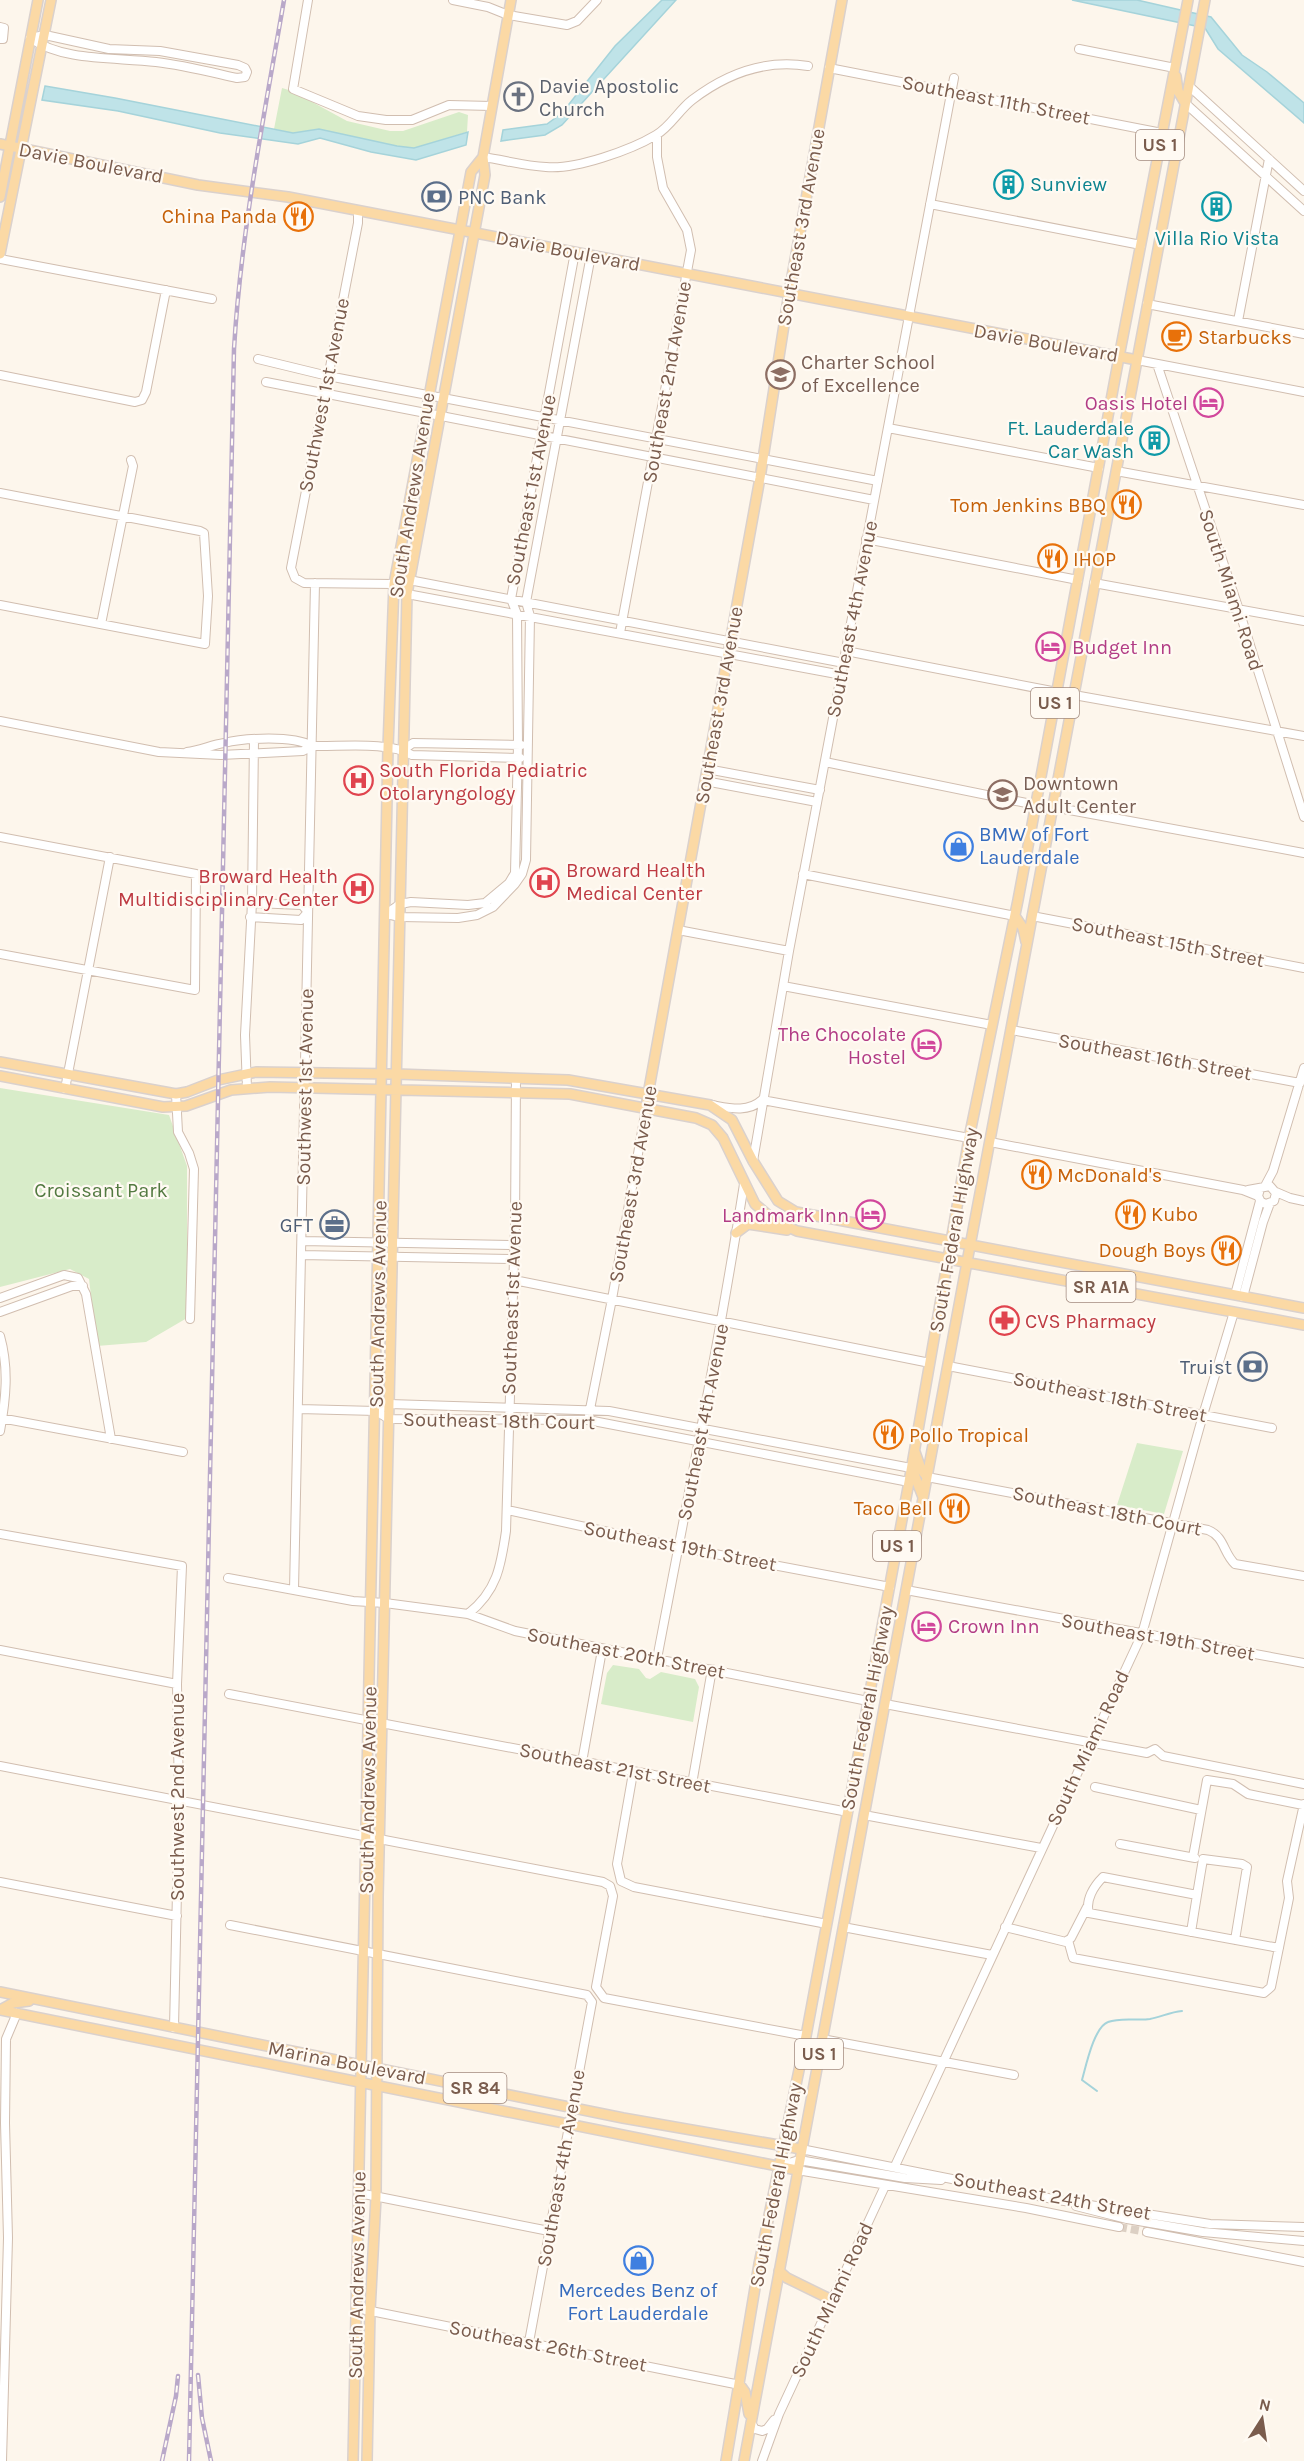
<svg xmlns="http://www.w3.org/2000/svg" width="1304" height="2461" viewBox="0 0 1304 2461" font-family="Karla,sans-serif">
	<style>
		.green { fill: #d8ecc9 }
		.water { fill: #bfe3e8; stroke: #a5d3da; stroke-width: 1.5 }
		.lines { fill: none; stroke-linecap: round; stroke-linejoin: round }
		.stream { stroke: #a5d3da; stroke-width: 2 }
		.minor-tunnel { stroke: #dcd0c4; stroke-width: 8; stroke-dasharray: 8 4; stroke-linecap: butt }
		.minor-casing { stroke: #d1beb0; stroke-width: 10 }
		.major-casing { stroke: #dad1cd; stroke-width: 12 }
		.minor { stroke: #fff; stroke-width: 8 }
		.major { stroke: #fbd9a5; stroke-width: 9 }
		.rail-casing { stroke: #b9a8c9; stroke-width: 4.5 }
		.rail { stroke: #fffaf3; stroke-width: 2; stroke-dasharray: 7; stroke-linecap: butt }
		.labels { text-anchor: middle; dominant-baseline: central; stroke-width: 4.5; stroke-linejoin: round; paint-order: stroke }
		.shield { fill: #fffaf3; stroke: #a28b7f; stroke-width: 1.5 }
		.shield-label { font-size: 18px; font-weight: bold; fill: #7a5c4d }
		.worship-label { font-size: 20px; fill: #5b616d; stroke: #fffaf3; text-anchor: start }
		.street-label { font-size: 20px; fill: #7a5c4d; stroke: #fffaf3 }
		.culture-label { font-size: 20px; fill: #0d838f; stroke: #fffaf3; text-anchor: start }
		.service-label { font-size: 20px; fill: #4e5e75; stroke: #fffaf3; text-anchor: end }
		.food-label { font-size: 20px; fill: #c56008; stroke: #fffaf3; text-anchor: start }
		.education-label { font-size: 20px; fill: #785e54; stroke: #fffaf3; text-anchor: start }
		.hotel-label { font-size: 20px; fill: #b23c85; stroke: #fffaf3; text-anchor: end }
		.health-label { font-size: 20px; fill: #be3a42; stroke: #fffaf3; text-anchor: start }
		.shop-label { font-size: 20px; fill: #366cbe; stroke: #fffaf3; text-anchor: start }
		.park-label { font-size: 20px; fill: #537a41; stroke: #fffaf3 }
	</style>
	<rect width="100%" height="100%" fill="#fdf6ec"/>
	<path class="green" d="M282 88 292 91 347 121 390 131H403L459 112 468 115 467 132 414 148 397 146 319 129 293 133 274 129Z
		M0 1088 169 1115 187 1166V1318L146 1342 97 1346 89 1279 70 1269 0 1287Z
		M1137 1443 1183 1451 1164 1514 1117 1505Z
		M613 1665 639 1669 646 1678 650 1679 661 1672 695 1679 699 1687 693 1722 601 1704 607 1673Z"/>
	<path class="water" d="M662 0H676L562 125 545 135 501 141 503 130 547 124 562 113 615 46Z
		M1072 0H1137L1211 17 1242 55 1267 72 1304 103V123L1218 49 1205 28Z
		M45 86 115 98 293 133 319 129 397 146 414 148 468 132 466 145 416 160 371 152 320 138 298 144 220 133 118 111 42 100Z"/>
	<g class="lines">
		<path class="stream" d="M1097 2091 1082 2080C1086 2066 1094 2027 1108 2022 1121 2017 1137 2021 1150 2019 1161 2017 1170 2012 1182 2011"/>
		<path class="minor-tunnel" d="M1119 2227 1147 2232"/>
		<defs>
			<path id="minor" d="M308 0 293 89 358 116 386 120H412L449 105 492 106
				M453 0 488 7 508 15 567 25 577 21 597 0
				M0 27 4 28 3 39H0
				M45 35 109 49 160 51 238 65 245 68 247 72 245 77 237 78C210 72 183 65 156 62 116 57 64 62 30 38Z
				M1079 49 1175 68
				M829 68 1162 133
				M1189 86 1304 191
				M1185 103 1304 211
				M483 157C504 160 525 166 546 167 575 170 631 150 656 135 670 127 679 110 692 100 726 74 765 59 808 66
				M930 204 1141 245
				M358 211V223L291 568 295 578 304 583 394 584 409 580 844 663
				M0 259 212 299
				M1147 304 1304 334
				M1238 321 1269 159
				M258 359 328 376 878 481
				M1137 360 1304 392
				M1157 364 1239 610 1304 817
				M0 375 135 402 142 400 146 392 166 290
				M266 382 874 500
				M888 428 1099 468
				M1116 471 1304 505
				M0 493 200 531 204 533 208 596 205 644 0 605
				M866 539 1078 580
				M1094 583 1304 621
				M394 584 407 594 842 675
				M101 624 133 466 131 460
				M620 633 691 250 687 230 663 188 657 157V135
				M846 651 1057 692
				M1074 695 1304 736
				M0 721 159 752 221 755 303 751 312 746C340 747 389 741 412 755L520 758
				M403 750 413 743 521 745
				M187 752C200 750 212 745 224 743 245 738 293 735 312 746
				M825 762 1036 805
				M707 769 820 790
				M705 781 817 802
				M1053 807 1304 853
				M0 837 196 874 195 990 0 954
				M803 874 1015 916
				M386 914 400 917 458 918 477 915 493 907 515 884 522 874 526 860 530 616 526 602 591 255
				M386 914 400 904 411 902 468 905 485 903 509 883 515 873 518 745 517 614 511 599 575 252
				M1032 916 1304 968
				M250 917 301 920 308 912 302 905 252 903
				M678 930 789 951
				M783 986 992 1025
				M1011 1030 1300 1083
				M247 1088 245 1035 252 903 254 740
				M65 1089 110 857
				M176 1094 178 1132 189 1153 194 1169 190 1319
				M762 1100 969 1138
				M712 1105C729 1108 748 1113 762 1100
				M990 1142 1243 1190 1258 1196
				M753 1161 789 951 954 78
				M1265 1186 1273 1171 1304 1068
				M1248 1190 1270 1186 1276 1193 1274 1201 1266 1204 1261 1202 1258 1196 1260 1189
				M1276 1192 1290 1198 1304 1201
				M302 1241 514 1245
				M301 1255 514 1259
				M514 1280 930 1363
				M1235 1295 1260 1201
				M1243 1297 1263 1222 1270 1203
				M0 1298 64 1275 78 1278 86 1294 111 1439
				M0 1312 72 1286H83
				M0 1336C9 1368 6 1399 0 1431
				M948 1366 1272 1428
				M299 1409 376 1411 389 1404 609 1411 911 1468
				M376 1411 389 1419 588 1420 909 1482
				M589 1414 612 1299 646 1109
				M0 1418 183 1452
				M927 1477 1208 1530C1225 1537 1223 1553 1235 1564L1304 1576
				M507 1510 678 1547 890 1587
				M0 1534 182 1566 177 1684 179 1800 174 2028
				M228 1578 353 1601 385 1603 468 1614 515 1631 868 1701
				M294 1590 315 583
				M906 1590 1304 1663
				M468 1614C497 1591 501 1566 506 1531L515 1225 516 1078
				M0 1650 177 1684
				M657 1659C687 1501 719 1343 744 1184
				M229 1694 848 1812
				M885 1704 1147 1753 1155 1749 1163 1756 1304 1784
				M582 1762 602 1650
				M0 1766 603 1882 610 1886 613 1896 596 1987 604 1998 806 2036
				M633 1773 617 1864 621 1881 634 1887 827 1924
				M692 1784 712 1669
				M1095 1787 1201 1810
				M864 1815 1041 1848
				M1120 1844 1195 1858
				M1193 1857 1207 1780 1233 1784 1248 1794 1303 1805
				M0 1882 177 1916
				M230 1925 587 1995 592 2002 529 2342
				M843 1927 992 1955
				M1005 1927 1066 1942 1071 1938 1087 1907
				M1191 1932 1197 1895
				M1068 1940 1073 1958 1264 1993 1271 1987 1289 1898 1287 1881 1304 1804
				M1235 1940 1247 1867 1242 1864 1203 1859 1197 1895 1103 1877C1094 1886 1085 1900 1089 1913L1279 1948
				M822 2039 1014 2075
				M801 2149 1058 2200 1210 2224 1304 2227
				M779 2166 799 2160 905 2178 941 2180
				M895 2166 1142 1634 1203 1415 1234 1312
				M797 2170 1026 2208 1119 2227
				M359 2193 549 2231
				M1076 2206 1127 2219 1203 2232 1304 2241
				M1147 2232 1304 2262
				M356 2308 740 2385
				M751 2423 755 2429 762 2431 767 2429 774 2420
				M2 2461 8 2238 5 2123 6 2039 17 2013
				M762 2461 779 2414 885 2186"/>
			<path id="major" d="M1176 76 1178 91 1185 103
				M0 144 198 185 288 197 1137 360
				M0 197 38 0
				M0 254 51 0
				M1015 916 1023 928 1026 942
				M0 1062 176 1094 187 1092 218 1080 256 1072 396 1074 568 1080 710 1105 732 1120 753 1161 778 1201 796 1212 1304 1308
				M0 1076 163 1107 186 1106 231 1090 270 1087 570 1094 696 1118 712 1125 723 1138 755 1204 775 1221 797 1231 1304 1325
				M647 1100 760 478 789 293 842 0
				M736 1233 748 1224 787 1230
				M915 1452 921 1469 927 1477
				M912 1469 923 1497
				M0 1992 623 2118 801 2149
				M0 2010 797 2170
				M0 2010 13 2003 29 2001
				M779 2271 787 2278 832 2300
				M740 2385 745 2392 749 2414
				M353 2461 388 748 394 584 471 172 483 157
				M367 2461 370 2311 376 2197 378 1897 407 594 485 175 483 157 511 0
				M726 2461 759 2264 806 2036 850 1799 909 1482 969 1138 1018 900 1119 357 1188 0
				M744 2461 970 1246 1205 0"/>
		</defs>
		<use href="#minor" class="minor-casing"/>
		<use href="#major" class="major-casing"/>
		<use href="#minor" class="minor"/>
		<use href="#major" class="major"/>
		<defs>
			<path id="rail" d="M198 2375 202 2418 211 2461
				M162 2461 176 2396 178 2376
				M189 2461 234 349C241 231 264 116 284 0"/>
		</defs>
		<use href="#rail" class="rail-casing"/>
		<use href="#rail" class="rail"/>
	</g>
	<defs>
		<symbol id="church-ring" viewBox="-11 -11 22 22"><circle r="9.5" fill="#fffaf3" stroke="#6b7280" stroke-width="1.5"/><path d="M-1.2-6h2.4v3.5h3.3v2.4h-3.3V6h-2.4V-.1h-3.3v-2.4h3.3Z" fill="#6b7280"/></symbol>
		<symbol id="building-ring" viewBox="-11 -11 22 22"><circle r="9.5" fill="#fffaf3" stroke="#0f9aa8" stroke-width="1.5"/><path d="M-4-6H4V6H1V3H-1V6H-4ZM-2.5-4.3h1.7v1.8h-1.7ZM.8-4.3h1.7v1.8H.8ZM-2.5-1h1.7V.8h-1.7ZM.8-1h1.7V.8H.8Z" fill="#0f9aa8"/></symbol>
		<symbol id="bank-ring" viewBox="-11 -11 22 22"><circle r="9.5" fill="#fffaf3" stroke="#5c6f8a" stroke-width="1.5"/><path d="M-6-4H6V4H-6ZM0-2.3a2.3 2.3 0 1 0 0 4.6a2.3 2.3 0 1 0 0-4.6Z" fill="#5c6f8a"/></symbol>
		<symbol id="restaurant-ring" viewBox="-11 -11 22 22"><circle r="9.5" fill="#fffaf3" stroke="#e8710a" stroke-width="1.5"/><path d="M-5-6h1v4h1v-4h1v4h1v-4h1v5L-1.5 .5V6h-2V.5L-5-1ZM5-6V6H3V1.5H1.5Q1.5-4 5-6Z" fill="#e8710a"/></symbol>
		<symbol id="cafe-ring" viewBox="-11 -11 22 22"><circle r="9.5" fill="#fffaf3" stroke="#e8710a" stroke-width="1.5"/><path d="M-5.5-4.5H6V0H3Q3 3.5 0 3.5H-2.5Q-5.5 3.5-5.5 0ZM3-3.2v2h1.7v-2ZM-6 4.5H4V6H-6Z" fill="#e8710a"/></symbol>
		<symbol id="school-ring" viewBox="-11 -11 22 22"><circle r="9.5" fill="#fffaf3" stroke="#8d6e63" stroke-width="1.5"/><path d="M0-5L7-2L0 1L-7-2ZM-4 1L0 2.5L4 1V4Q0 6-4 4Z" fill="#8d6e63"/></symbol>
		<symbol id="hotel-ring" viewBox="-11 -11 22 22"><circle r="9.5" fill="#fffaf3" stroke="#d1479c" stroke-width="1.5"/><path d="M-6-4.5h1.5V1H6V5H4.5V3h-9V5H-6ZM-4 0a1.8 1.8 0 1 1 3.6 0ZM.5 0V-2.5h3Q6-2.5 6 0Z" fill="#d1479c"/></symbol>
		<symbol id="hospital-ring" viewBox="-11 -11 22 22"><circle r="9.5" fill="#fffaf3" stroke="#e0444e" stroke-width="1.5"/><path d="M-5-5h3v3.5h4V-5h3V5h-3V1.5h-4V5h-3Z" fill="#e0444e"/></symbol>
		<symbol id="shop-ring" viewBox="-11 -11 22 22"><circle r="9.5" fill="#fffaf3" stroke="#3f7fe0" stroke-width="1.5"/><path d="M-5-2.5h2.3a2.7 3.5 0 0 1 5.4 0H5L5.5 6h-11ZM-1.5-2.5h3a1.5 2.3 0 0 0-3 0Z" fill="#3f7fe0"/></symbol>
		<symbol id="office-ring" viewBox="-11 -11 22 22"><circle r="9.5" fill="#fffaf3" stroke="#5c6f8a" stroke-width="1.5"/><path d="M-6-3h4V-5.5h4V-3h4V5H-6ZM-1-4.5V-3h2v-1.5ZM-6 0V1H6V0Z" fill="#5c6f8a"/></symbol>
		<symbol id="pharmacy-ring" viewBox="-11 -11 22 22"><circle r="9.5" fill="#fffaf3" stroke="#e0444e" stroke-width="1.5"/><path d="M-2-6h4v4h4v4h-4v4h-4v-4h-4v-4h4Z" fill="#e0444e"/></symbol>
	</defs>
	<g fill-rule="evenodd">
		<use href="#church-ring" x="502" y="80" width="33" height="33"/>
		<use href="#building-ring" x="992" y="168" width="33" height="33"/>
		<use href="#bank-ring" x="420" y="180" width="33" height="33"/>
		<use href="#building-ring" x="1200" y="190" width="33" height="33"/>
		<use href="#restaurant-ring" x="282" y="200" width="33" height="33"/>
		<use href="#cafe-ring" x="1160" y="320" width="33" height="33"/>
		<use href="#school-ring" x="764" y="358" width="33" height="33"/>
		<use href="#hotel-ring" x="1192" y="386" width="33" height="33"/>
		<use href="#building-ring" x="1138" y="424" width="33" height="33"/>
		<use href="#restaurant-ring" x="1110" y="488" width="33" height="33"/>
		<use href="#restaurant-ring" x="1036" y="542" width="33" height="33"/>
		<use href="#hotel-ring" x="1034" y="630" width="33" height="33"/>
		<use href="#hospital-ring" x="342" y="764" width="33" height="33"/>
		<use href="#school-ring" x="986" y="778" width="33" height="33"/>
		<use href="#shop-ring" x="942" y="830" width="33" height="33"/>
		<use href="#hospital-ring" x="528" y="866" width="33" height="33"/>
		<use href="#hospital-ring" x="342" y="872" width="33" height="33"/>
		<use href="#hotel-ring" x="910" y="1028" width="33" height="33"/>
		<use href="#restaurant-ring" x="1020" y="1158" width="33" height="33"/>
		<use href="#restaurant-ring" x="1114" y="1198" width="33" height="33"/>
		<use href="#hotel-ring" x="854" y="1198" width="33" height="33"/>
		<use href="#office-ring" x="318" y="1208" width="33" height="33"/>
		<use href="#restaurant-ring" x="1210" y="1234" width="33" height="33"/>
		<use href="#pharmacy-ring" x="988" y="1304" width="33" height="33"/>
		<use href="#bank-ring" x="1236" y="1350" width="33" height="33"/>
		<use href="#restaurant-ring" x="872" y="1418" width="33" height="33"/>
		<use href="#restaurant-ring" x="938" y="1492" width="33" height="33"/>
		<use href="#hotel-ring" x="910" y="1610" width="33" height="33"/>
		<use href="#shop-ring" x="622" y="2244" width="33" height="33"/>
	</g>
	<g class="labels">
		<g class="shield">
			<rect x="1136" y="130" width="48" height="30" rx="4.5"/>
			<rect x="1031" y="688" width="48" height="30" rx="4.5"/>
			<rect x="1066.5" y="1272" width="69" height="30" rx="4.5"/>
			<rect x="873" y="1531" width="48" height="30" rx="4.5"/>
			<rect x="795" y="2039" width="48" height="30" rx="4.5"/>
			<rect x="443.5" y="2073" width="63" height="30" rx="4.5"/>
		</g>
		<g class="shield-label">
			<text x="1160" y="145">US 1</text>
			<text x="1055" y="703">US 1</text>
			<text x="1101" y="1287">SR A1A</text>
			<text x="897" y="1546">US 1</text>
			<text x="819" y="2054">US 1</text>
			<text x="475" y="2088">SR 84</text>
		</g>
		<g class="worship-label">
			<text x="539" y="86">Davie Apostolic<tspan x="539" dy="23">Church</tspan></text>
		</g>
		<g class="street-label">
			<text transform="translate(996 100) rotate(11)">Southeast 11th Street</text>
			<text transform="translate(91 163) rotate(11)">Davie Boulevard</text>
			<text transform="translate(801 227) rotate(-80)">Southeast 3rd Avenue</text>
			<text transform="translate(568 251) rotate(11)">Davie Boulevard</text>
			<text transform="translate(1046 343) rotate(10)">Davie Boulevard</text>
			<text transform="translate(667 382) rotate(-80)">Southeast 2nd Avenue</text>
			<text transform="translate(324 395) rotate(-79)">Southwest 1st Avenue</text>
			<text transform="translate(531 490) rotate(-79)">Southeast 1st Avenue</text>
			<text transform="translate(412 495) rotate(-81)">South Andrews Avenue</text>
			<text transform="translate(1231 590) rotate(72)">South Miami Road</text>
			<text transform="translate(852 619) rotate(-79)">Southeast 4th Avenue</text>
			<text transform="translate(719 705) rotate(-80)">Southeast 3rd Avenue</text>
			<text transform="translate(1168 942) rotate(11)">Southeast 15th Street</text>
			<text transform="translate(1155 1057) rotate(10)">Southeast 16th Street</text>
			<text transform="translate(305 1087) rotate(-89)">Southwest 1st Avenue</text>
			<text transform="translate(633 1184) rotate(-80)">Southeast 3rd Avenue</text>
			<text transform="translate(954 1230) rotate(-80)">South Federal Highway</text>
			<text transform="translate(512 1298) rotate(-88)">Southeast 1st Avenue</text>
			<text transform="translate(378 1304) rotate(-89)">South Andrews Avenue</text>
			<text transform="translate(1110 1397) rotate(11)">Southeast 18th Street</text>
			<text transform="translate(499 1421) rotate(1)">Southeast 18th Court</text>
			<text transform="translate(703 1422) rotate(-79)">Southeast 4th Avenue</text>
			<text transform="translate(1107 1511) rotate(11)">Southeast 18th Court</text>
			<text transform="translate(680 1546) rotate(11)">Southeast 19th Street</text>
			<text transform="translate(1158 1637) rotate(10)">Southeast 19th Street</text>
			<text transform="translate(626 1653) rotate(11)">Southeast 20th Street</text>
			<text transform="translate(867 1708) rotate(-79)">South Federal Highway</text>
			<text transform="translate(1088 1748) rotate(-65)">South Miami Road</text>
			<text transform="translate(615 1768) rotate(11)">Southeast 21st Street</text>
			<text transform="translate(368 1790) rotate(-89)">South Andrews Avenue</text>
			<text transform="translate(177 1797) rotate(-90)">Southwest 2nd Avenue</text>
			<text transform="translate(347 2063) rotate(11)">Marina Boulevard</text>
			<text transform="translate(561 2168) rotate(-80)">Southeast 4th Avenue</text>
			<text transform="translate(776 2185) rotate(-79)">South Federal Highway</text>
			<text transform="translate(1052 2196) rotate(10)">Southeast 24th Street</text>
			<text transform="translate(357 2275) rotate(-89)">South Andrews Avenue</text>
			<text transform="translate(832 2300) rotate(-65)">South Miami Road</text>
			<text transform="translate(548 2346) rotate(11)">Southeast 26th Street</text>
		</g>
		<g class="culture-label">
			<text x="1030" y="184">Sunview</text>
			<text x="1217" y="238" text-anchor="middle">Villa Rio Vista</text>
			<text x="1134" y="428" text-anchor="end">Ft. Lauderdale<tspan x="1134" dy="23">Car Wash</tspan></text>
		</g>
		<g class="service-label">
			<text x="458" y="197" text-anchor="start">PNC Bank</text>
			<text x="313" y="1225">GFT</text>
			<text x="1232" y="1367">Truist</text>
		</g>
		<g class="food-label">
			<text x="277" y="216" text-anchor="end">China Panda</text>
			<text x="1198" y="337">Starbucks</text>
			<text x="1106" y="505" text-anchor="end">Tom Jenkins BBQ</text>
			<text x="1073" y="559">IHOP</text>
			<text x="1057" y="1175">McDonald's</text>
			<text x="1151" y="1214">Kubo</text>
			<text x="1206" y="1250" text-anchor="end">Dough Boys</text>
			<text x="909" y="1435">Pollo Tropical</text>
			<text x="933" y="1508" text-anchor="end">Taco Bell</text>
		</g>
		<g class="education-label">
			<text x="801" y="362">Charter School<tspan x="801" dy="23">of Excellence</tspan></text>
			<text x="1023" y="783">Downtown<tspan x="1023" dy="23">Adult Center</tspan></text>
		</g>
		<g class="hotel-label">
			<text x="1188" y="403">Oasis Hotel</text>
			<text x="1072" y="647" text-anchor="start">Budget Inn</text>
			<text x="906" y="1034">The Chocolate<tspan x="906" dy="23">Hostel</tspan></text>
			<text x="849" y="1215">Landmark Inn</text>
			<text x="948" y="1626" text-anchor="start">Crown Inn</text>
		</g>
		<g class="health-label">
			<text x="379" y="770">South Florida Pediatric<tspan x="379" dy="23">Otolaryngology</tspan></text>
			<text x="566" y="870">Broward Health<tspan x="566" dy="23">Medical Center</tspan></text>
			<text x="338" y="876" text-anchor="end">Broward Health<tspan x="338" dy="23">Multidisciplinary Center</tspan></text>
			<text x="1025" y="1321">CVS Pharmacy</text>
		</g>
		<g class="shop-label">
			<text x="979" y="834">BMW of Fort<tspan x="979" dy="23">Lauderdale</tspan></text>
			<text x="638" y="2290" text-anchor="middle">Mercedes Benz of<tspan x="638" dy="23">Fort Lauderdale</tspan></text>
		</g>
		<g class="park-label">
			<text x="101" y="1190">Croissant Park</text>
		</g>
	</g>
	<g transform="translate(1262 2419) rotate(12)" stroke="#fffaf3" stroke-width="4.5" paint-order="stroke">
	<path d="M0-4.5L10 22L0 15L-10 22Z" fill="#7a5c4d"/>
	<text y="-9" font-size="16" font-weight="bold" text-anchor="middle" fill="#7a5c4d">N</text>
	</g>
</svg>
